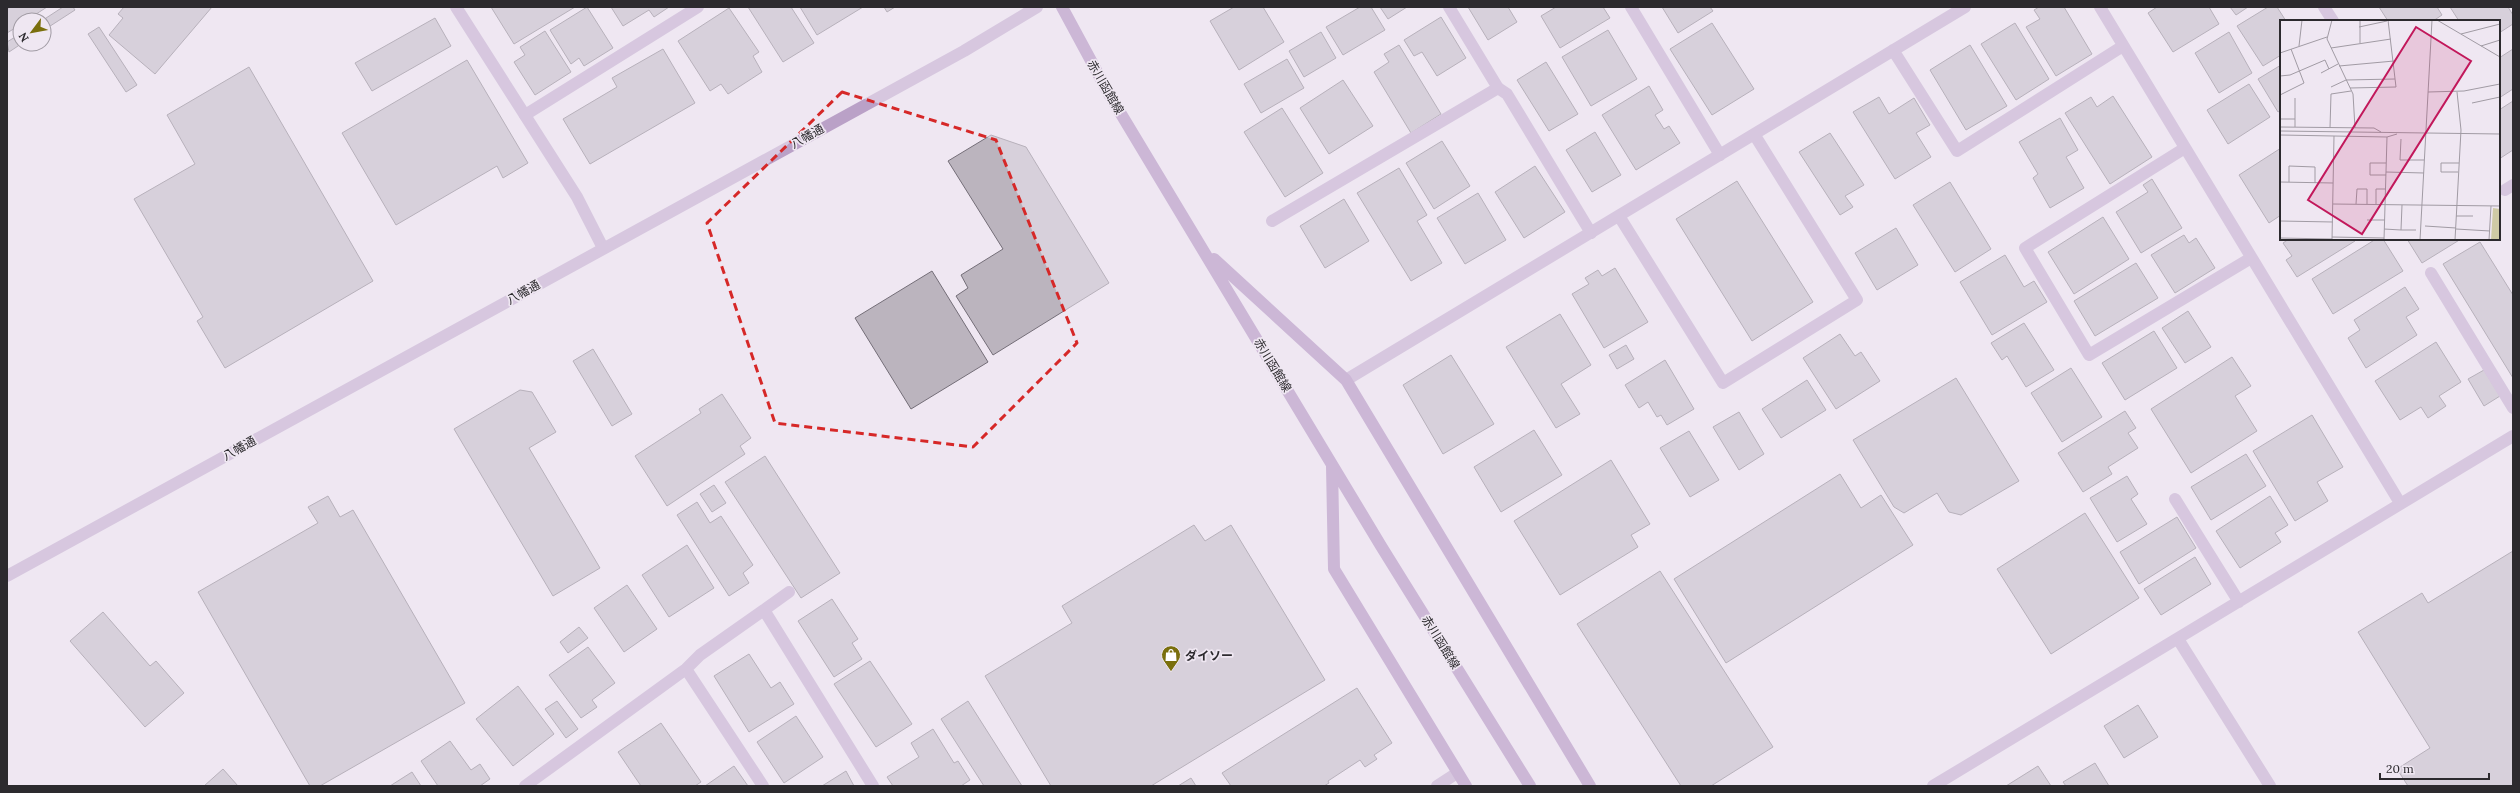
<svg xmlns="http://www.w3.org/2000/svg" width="2520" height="793" viewBox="0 0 2520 793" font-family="Lora,'Noto Sans JP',serif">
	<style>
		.building { fill: #bbb4be; stroke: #746e78 }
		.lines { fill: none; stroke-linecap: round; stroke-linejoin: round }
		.service { stroke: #baa1c7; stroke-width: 12 }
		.minor { stroke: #baa1c7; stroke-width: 12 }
		.tertiary { stroke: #baa1c7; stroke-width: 12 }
		.secondary { stroke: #a27cb4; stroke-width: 12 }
		.marked { fill: none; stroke: #d62828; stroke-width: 3; stroke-dasharray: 8 5; stroke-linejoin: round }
		.labels { text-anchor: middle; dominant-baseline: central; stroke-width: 3.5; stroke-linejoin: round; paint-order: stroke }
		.street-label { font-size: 12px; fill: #2c2a2e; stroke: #efe7f2 }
		.poi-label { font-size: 12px; font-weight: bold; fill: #2c2a2e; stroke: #efe7f2; text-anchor: start }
		.inset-road { fill: none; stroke: #a19ba4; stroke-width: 1 }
		.view { fill: #c2185b; fill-opacity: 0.15; stroke: #c2185b; stroke-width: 2 }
		.inset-edge { fill: none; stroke: #2c2a2e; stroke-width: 2 }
	</style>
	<rect width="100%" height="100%" fill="#efe7f2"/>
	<path class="building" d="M10 7H47L27 20H20V25L7 33V9Z
		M63 7H73L75 10 44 30 43 20Z
		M124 7H212L155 74 109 35 123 18 118 14Z
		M491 7H575L514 44Z
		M587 7 613 48 584 66 579 58 571 64 550 30Z
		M611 7H669L654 17 649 10 623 26Z
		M748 7H791L814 43 783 62Z
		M800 7H863L817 35Z
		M884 7H895L887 12Z
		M1234 7H1263L1284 42 1239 70 1210 21Z
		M1360 7H1371L1385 30 1343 55 1326 27Z
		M1380 7H1407L1388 19Z
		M1468 7H1508L1517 22 1488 40Z
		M1556 7H1603L1610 18 1560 48 1541 16Z
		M1662 7H1710L1713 11 1678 33Z
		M2039 7H2064L2092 54 2056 76 2026 27 2040 19 2034 10Z
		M2157 7H2209L2219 24 2173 52 2148 13Z
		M2230 7H2248L2236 15Z
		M2268 7H2277L2286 21H2281V55L2263 66 2237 26Z
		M2379 7H2437L2442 15 2433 21H2388Z
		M2450 7H2508L2513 15V24L2499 33V21H2459Z
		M729 8 759 52 753 56 762 72 728 94 721 84 710 91 678 41Z
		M1441 17 1466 58 1437 76 1422 52 1414 56 1404 40Z
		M435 18 451 46 372 91 355 63Z
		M1712 23 1754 89 1712 115 1670 49Z
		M2015 23 2049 79 2016 100 1981 44Z
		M99 27 137 85 126 92 88 34Z
		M1608 30 1637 79 1591 106 1562 57Z
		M545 31 571 72 535 95 514 62 525 55 520 47Z
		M1321 32 1336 58 1304 77 1289 51Z
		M2229 32 2252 73 2219 93 2195 53Z
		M20 34 21 44 9 52 7 42Z
		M1399 45 1441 114 1411 133 1374 72 1389 62 1384 54Z
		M1970 45 2007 106 1966 130 1930 70Z
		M663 49 695 103 590 164 563 119 617 87 612 78Z
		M2513 49V89L2499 98V58Z
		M1287 59 1304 88 1261 113 1244 84Z
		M467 60 528 163 503 178 497 166 396 225 342 133Z
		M1546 62 1578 114 1549 131 1517 80Z
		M2281 65V110L2278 112 2258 79Z
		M249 67 373 281 225 368 197 321 203 317 134 199 195 164 167 115Z
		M1343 80 1373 126 1329 154 1300 108Z
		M2249 84 2270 117 2228 144 2207 110Z
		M1649 86 1663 110 1655 115 1664 129 1669 126 1680 143 1636 170 1602 115Z
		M2113 96 2152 157 2110 184 2065 113 2091 97 2097 107Z
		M1879 97 1889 114 1914 98 1930 125 1916 133 1931 157 1895 179 1853 112Z
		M2513 101V150L2499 159V110Z
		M1282 108 1323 173 1285 197 1244 132Z
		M2060 118 2078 150 2066 157 2084 188 2050 208 2033 178 2038 174 2019 142Z
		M1595 132 1621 175 1592 192 1566 150Z
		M1830 133 1864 185 1845 196 1853 207 1840 215 1799 152Z
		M991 135 1026 147 1109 283 993 355 956 296 968 288 961 275 1003 249 948 161Z
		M1442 141 1470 186 1434 209 1406 163Z
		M2281 148V215L2269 223 2239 175Z
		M1535 166 1565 212 1524 238 1495 192Z
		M1399 168 1427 215 1417 221 1442 263 1411 281 1357 193Z
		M2152 179 2182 228 2141 253 2116 212 2148 192 2143 185Z
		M1737 181 1813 302 1752 341 1676 219Z
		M1950 182 1991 249 1955 272 1913 205Z
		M1478 193 1506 240 1465 264 1437 218Z
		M1344 199 1369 241 1325 268 1300 226Z
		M2103 217 2129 259 2074 294 2048 252Z
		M1896 228 1918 265 1877 290 1855 253Z
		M2184 235 2189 243 2196 238 2215 268 2175 293 2151 255Z
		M2289 239H2354L2355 241 2297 277 2286 260 2292 256 2283 243Z
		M2376 239H2383L2403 271 2333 314 2312 279Z
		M2407 239H2461L2422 263Z
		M2480 242 2513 295V378L2443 264Z
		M2005 255 2024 287 2034 281 2047 302 1992 335 1960 282Z
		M2136 263 2158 298 2095 336 2074 301Z
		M1615 268 1648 322 1604 348 1572 294 1589 284 1585 278 1598 270 1602 276Z
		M932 271 988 362 911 409 855 318Z
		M2405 287 2419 309 2406 317 2417 335 2366 368 2348 338 2360 330 2354 320Z
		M2188 311 2211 347 2185 363 2162 328Z
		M1560 314 1591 365 1561 384 1580 414 1556 428 1506 347Z
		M2024 323 2054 370 2026 387 2007 356 2002 360 1991 343Z
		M2154 331 2177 368 2125 400 2102 363Z
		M1840 334 1855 356 1861 352 1880 381 1836 409 1803 358Z
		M2436 342 2461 382 2439 396 2446 406 2428 418 2421 407 2400 420 2375 381Z
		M1626 345 1634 359 1617 369 1609 355Z
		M593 349 632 414 612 426 573 361Z
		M1451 355 1494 424 1443 454 1403 385Z
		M2232 357 2251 386 2235 396 2257 431 2191 473 2151 409Z
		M1665 360 1694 409 1667 425 1661 415 1657 417 1648 402 1639 408 1625 385Z
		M2071 368 2102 417 2062 442 2031 393Z
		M2484 370 2500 396 2484 406 2468 379Z
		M1956 378 2019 481 1961 515 1949 512 1937 493 1904 513 1894 507 1853 440Z
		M1807 380 1826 410 1781 438 1762 409Z
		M520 390 532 392 556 432 529 448 600 568 553 596 454 429Z
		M722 394 751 438 740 446 745 454 667 506 635 456 701 413 699 409Z
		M2125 411 2136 428 2128 433 2138 448 2108 467 2112 474 2083 492 2058 453Z
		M1739 412 1764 454 1739 470 1713 427Z
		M2312 415 2343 467 2317 482 2328 501 2295 521 2253 451Z
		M1534 430 1562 475 1501 512 1474 467Z
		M1689 431 1719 480 1690 497 1660 448Z
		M2246 454 2266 486 2211 520 2191 487Z
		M765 456 840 573 801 598 725 482Z
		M1611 460 1650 524 1631 535 1638 547 1560 595 1514 521Z
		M1840 474 1861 508 1881 495 1913 545 1726 663 1674 579Z
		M2127 476 2138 494 2131 499 2147 524 2117 542 2090 498Z
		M714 485 726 503 712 512 700 494Z
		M328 496 340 517 353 510 465 703 320 786H310L198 592 318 523 308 507Z
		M2270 496 2288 525 2275 533 2281 542 2240 568 2216 531Z
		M697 502 710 523 721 516 753 565 743 573 749 583 729 596 677 515Z
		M2085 513 2139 598 2051 654 1997 569Z
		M2177 517 2196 548 2139 584 2120 552Z
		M1194 525 1205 541 1231 525 1325 680 1151 786H1051L985 676 1072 623 1062 606Z
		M687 545 714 588 669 617 642 575Z
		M2513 551V786H2408L2397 769 2430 748 2358 632 2422 593 2428 603Z
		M2195 557 2211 584 2161 615 2144 589Z
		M1660 571 1773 747 1711 786H1681L1577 624Z
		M627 585 657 629 624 652 594 608Z
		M832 599 858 639 852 643 862 659 834 677 798 621Z
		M103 612 150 666 156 661 184 693 145 727 70 641Z
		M579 627 588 638 568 653 560 642Z
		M588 647 615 683 592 700 597 707 581 718 549 675Z
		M749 654 771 688 780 682 794 704 749 732 714 676Z
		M870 661 912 724 876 747 834 684Z
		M518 686 554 734 513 766 476 719Z
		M1357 688 1392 743 1374 755 1377 759 1365 767 1360 760 1328 781 1329 783 1324 786H1231L1222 773Z
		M557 701 578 729 566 738 545 709Z
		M968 701 1022 786H984L941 719Z
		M2138 705 2158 737 2124 758 2104 726Z
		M796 716 823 757 784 783 757 742Z
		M661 723 701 782 695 786H641L618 752Z
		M933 729 954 763 958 761 970 780 961 786H893L887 777 919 757 911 743Z
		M450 741 471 770 480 764 490 779 480 786H438L421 761Z
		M2095 763 2109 786H2066L2063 782Z
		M734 766 748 786H705Z
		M2038 766 2051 786H2006Z
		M223 769 238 786H204Z
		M846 771 854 786H822Z
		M412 772 421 786H390Z
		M1191 778 1196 786H1178Z"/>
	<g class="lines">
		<path class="service" d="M1498 88 1507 94 1591 233
			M525 115 698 7
			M2505 190 2513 185
			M2431 273 2513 408"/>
		<path class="minor" d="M456 7 577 197 603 248
			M1631 7 1720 155
			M2100 7 2400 503
			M2324 7 2333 21
			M1893 50 1957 151 2123 46
			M2185 148 2025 248 2089 355 2251 258
			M1619 216 1723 383 1857 300 1754 134
			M1272 221 1498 88 1449 7
			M1346 380 1965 7
			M2175 499 2239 602
			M764 610 789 592
			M2178 639 2270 786
			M686 669 763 786
			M525 786 686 669 700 655 764 610 873 786
			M1437 786 1457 773
			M1933 786 2513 436"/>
		<path class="tertiary" d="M7 576 964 51 1037 7"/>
		<path class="secondary" d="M1062 7 1109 94 1381 546 1530 786
			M1214 259 1346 380 1590 786
			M1332 466 1334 569 1466 786"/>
	</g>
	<path d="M0 0H2520V793H0ZM842 92 996 140 1077 343 973 447 775 423 707 223Z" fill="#efe7f2" fill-opacity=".55" fill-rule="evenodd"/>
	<path class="marked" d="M842 92 996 140 1077 343 973 447 775 423 707 223Z"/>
	<defs>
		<symbol id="shop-pin" viewBox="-11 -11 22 30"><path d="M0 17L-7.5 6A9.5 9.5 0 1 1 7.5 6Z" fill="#7a6f0d" stroke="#efe7f2"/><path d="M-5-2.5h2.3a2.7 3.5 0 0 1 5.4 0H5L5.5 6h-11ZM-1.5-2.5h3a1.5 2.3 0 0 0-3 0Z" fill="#fff"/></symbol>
	</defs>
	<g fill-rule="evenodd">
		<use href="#shop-pin" x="1160" y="644" width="22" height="30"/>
	</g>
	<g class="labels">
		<g class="street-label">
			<text transform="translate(1106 87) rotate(60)">赤川函館線</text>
			<text transform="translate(807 136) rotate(-29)">八幡通</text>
			<text transform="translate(523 292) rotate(-29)">八幡通</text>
			<text transform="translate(1273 365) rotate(59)">赤川函館線</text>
			<text transform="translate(239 448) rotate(-29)">八幡通</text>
			<text transform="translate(1441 642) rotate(58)">赤川函館線</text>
		</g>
		<g class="poi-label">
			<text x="1185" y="655">ダイソー</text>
		</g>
	</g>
	<g transform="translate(2280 20)">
		<rect width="220" height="220" fill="#efe7f2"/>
		<path d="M213 188 220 189V220H211Z" fill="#cfcaa5"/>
		<path class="inset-road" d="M52 0 47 19 73 74 75 108M80 0V23M157 0 220 37M79 7 107 1M181 14 220 4M19 26 22 0M201 26 220 20M51 28 111 19M0 33 47 17M59 46 114 41M41 53 58 44M0 56 10 55 45 40 49 49M51 67 66 60 115 59M70 68 116 67 108 0M148 72 184 71 220 64M0 75 24 63 11 29M15 78V107M192 83 220 77M0 99H15M0 107 94 108 101 112M50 108 51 74 71 71M0 111 220 114M0 115 107 117 117 114M121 119 120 140H144M106 152 144 153M178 152H161V143H179M106 155H90V143H106M0 162 53 163M9 162V146L35 147V163M53 184 220 186M76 184 77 169H87V184M96 185V169H106M176 196H193M87 200H105M0 201 53 202M145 206 176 208M104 209 121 210 122 185M176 209 210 211M121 210H136M52 217 104 218M0 218 52 219M52 220 54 116M104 220 107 117M140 220 152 0M175 220 181 110 177 72M209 220 211 186"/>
		<path class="view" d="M136 7 191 41 82 214 28 180Z"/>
		<rect width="220" height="220" class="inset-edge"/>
	</g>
	<rect width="2520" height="793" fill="none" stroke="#2c2a2e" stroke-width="16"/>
	<g transform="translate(32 32) rotate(238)"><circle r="19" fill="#efe7f2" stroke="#a19ba4"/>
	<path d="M0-3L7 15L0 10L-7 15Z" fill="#7a6f0d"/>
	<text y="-6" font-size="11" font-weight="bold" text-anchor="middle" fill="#2c2a2e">N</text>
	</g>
	<path d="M2380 773v6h109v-6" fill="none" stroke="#2c2a2e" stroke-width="2"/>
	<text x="2386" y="773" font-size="12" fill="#2c2a2e" stroke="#efe7f2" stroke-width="3" paint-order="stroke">20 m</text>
</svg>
